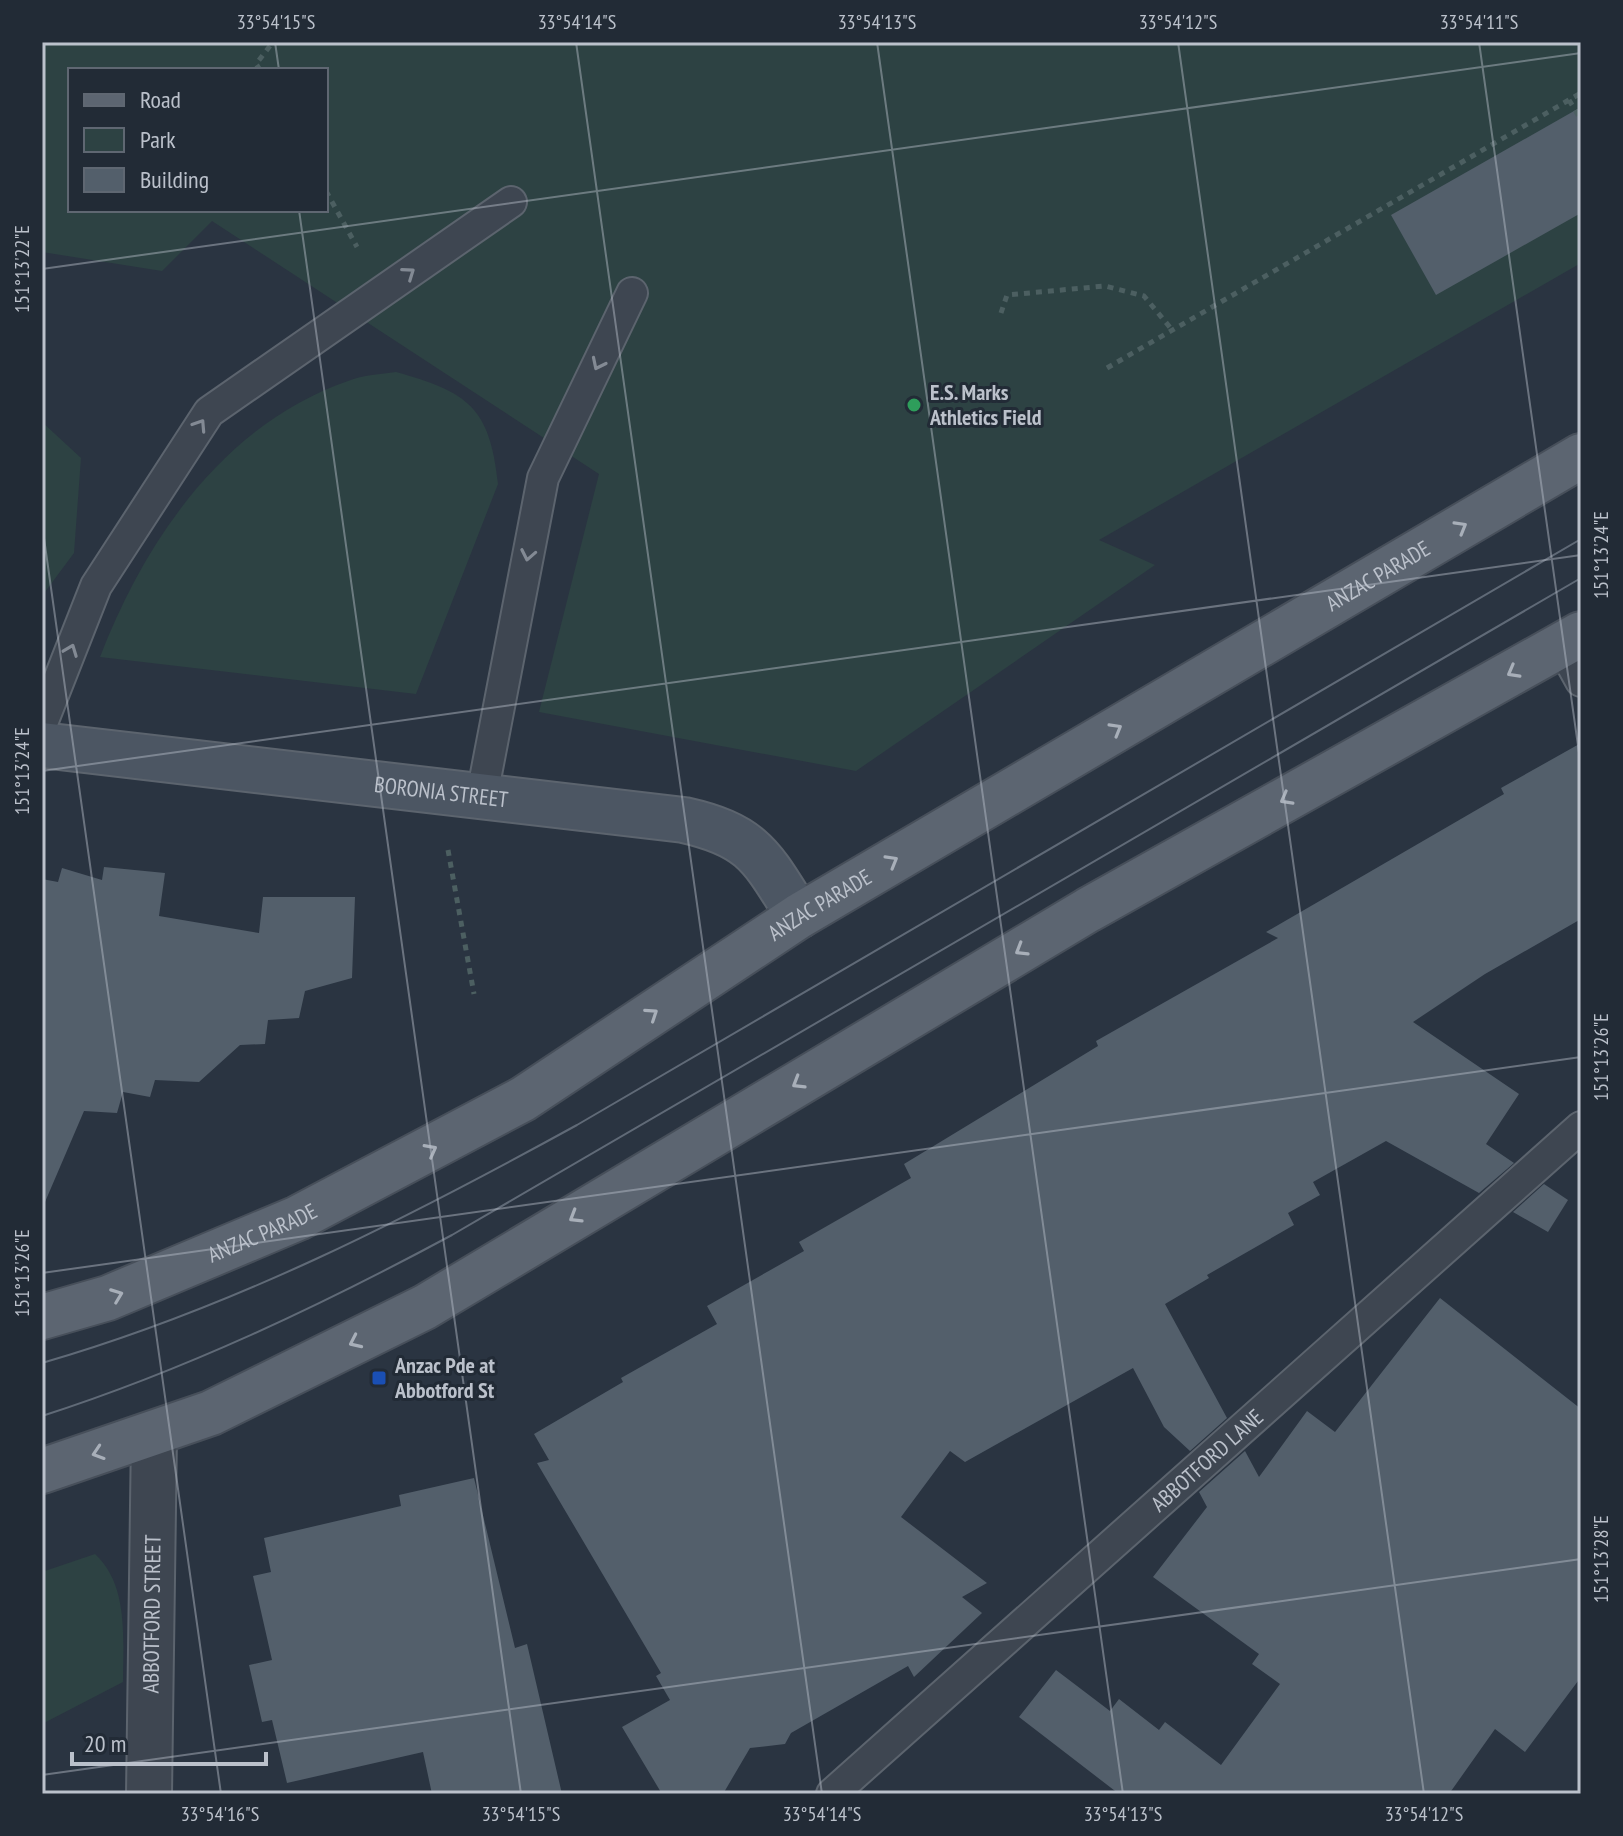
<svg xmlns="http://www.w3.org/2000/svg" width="1623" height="1836" viewBox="0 0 1623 1836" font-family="'PT Sans Narrow',sans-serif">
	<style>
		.green { fill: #2d4243; fill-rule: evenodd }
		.building { fill: #535f6b }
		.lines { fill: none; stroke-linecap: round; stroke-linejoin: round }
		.lane-casing { stroke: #5c646e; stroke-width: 34 }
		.street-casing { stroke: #5c646e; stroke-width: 48 }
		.secondary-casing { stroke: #5c646e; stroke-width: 48 }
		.primary-casing { stroke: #474f5a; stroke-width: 48 }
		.path { stroke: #4c5f61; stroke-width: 5; stroke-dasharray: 6 6; stroke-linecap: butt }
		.lane { stroke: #3e4651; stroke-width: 30 }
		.street { stroke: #3e4651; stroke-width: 44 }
		.secondary { stroke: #4c5663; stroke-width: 44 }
		.primary { stroke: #5c6571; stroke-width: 44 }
		.tram { stroke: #606a77; stroke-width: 2 }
		.oneway { stroke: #838a94 }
		.oneway2 { stroke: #a8afb9 }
		.ticks { fill: none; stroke: #bbc1cb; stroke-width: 2; stroke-opacity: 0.45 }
		.leisure-dot { fill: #2e9e5b; stroke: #222b36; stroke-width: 3 }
		.transit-dot { fill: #1a4fb4; stroke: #222b36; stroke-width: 3 }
		.labels { text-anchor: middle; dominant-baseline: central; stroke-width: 6; stroke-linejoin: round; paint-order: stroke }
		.poi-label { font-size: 22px; font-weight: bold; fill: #bbc1cb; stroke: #222b36; text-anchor: start }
		.street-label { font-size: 22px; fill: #bbc1cb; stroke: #222b36 }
		.neatline { fill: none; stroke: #bbc1cb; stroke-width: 3 }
		.ticks-label { font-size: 20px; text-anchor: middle; fill: #bbc1cb }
	</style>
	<rect width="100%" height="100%" fill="#2a3441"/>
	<path class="green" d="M42 42H1581V263L1099 540 1155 565 856 771 539 712 599 474 212 221 162 271 42 252ZM70 70H326V210H70Z
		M396 372C467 392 490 406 498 484L416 694 100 657C145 540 224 424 348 381 363 375 381 374 396 372Z
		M42 422 81 458 74 553 42 596Z
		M95 1554C129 1585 123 1640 123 1682L42 1724V1572Z"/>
	<path class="building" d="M1581 107V213L1436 295 1391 215Z
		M1581 743V919L1485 974 1413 1022 1519 1094 1486 1144 1514 1163 1479 1193 1386 1141 1313 1182 1320 1195 1288 1213 1294 1225 1207 1275 1209 1278 1165 1304 1227 1418 1190 1451 1164 1427 1133 1368 965 1462 950 1451 901 1517 987 1583 962 1597 982 1613 914 1677 908 1666 791 1733 785 1744 750 1748 723 1794H662L622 1727 670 1700 656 1676 661 1673 537 1463 549 1460 534 1434 623 1382 621 1378 717 1324 707 1306 804 1251 799 1242 911 1178 904 1164 1098 1046 1096 1041 1278 938 1266 932 1504 794 1501 788Z
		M104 867 165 873 159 916 259 933 263 897H355L352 978 305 991 299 1018 268 1020 265 1044 240 1045 199 1082 155 1080 150 1097 123 1092 117 1113 84 1111 42 1209V879L58 882 62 868 102 880Z
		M1544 1184 1568 1200 1548 1232 1513 1212Z
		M1440 1298 1581 1409V1677L1525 1752 1495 1729 1449 1794H1119L1019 1717 1056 1670 1110 1711 1119 1699 1159 1730 1165 1722 1221 1765 1280 1684 1252 1664 1259 1654 1153 1577 1207 1507 1199 1492 1245 1451 1259 1477 1307 1411 1335 1432Z
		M474 1478 515 1648 527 1644 562 1794H432L423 1752 287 1783 272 1720 262 1722 249 1665 272 1660 253 1576 271 1572 264 1538 401 1506 399 1495Z"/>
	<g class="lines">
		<defs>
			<g id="lane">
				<path d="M1561 645 1581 681"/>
				<path d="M42 723 96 586 209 412 511 202"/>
				<path d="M482 795 543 478 632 293"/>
				<path id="s1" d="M832 1794 1581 1127"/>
			</g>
			<g id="street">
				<path id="s2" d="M149 1794 154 1435"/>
			</g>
			<g id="secondary">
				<path id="s3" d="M42 745 684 820C755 836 762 858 799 916"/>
			</g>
			<g id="primary">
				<path id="s4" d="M42 1317 108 1298 298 1218 523 1099 799 916 1581 456"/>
				<path d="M42 1471 211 1413 425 1307 1088 910 1581 634"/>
			</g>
		</defs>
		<use href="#lane" class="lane-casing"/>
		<use href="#street" class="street-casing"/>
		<use href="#secondary" class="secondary-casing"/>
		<use href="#primary" class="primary-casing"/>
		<path class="path" d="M260 70 256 64 273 42
			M1569 100 1581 120
			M326 191 357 247
			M1001 313 1007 295 1105 286 1144 296 1173 331
			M1107 368 1581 93
			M448 850 474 994"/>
		<use href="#lane" class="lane"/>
		<use href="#street" class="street"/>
		<use href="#secondary" class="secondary"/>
		<use href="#primary" class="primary"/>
		<path class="tram" d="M42 1363C232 1308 404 1220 577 1125L1581 539
			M42 1416C185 1370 320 1306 452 1235L1581 578"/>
	</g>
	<defs><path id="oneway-chevron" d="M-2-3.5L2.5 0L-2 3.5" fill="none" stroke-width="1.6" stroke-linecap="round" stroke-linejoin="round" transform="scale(2)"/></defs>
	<g class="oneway">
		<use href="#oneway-chevron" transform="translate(409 273) rotate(-35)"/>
		<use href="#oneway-chevron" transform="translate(598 364) rotate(116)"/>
		<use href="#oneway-chevron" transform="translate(200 425) rotate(-57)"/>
		<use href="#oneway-chevron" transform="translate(528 555) rotate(101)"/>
		<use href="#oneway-chevron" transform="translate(71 650) rotate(-69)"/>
	</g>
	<g class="oneway2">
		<use href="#oneway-chevron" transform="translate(1461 527) rotate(-30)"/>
		<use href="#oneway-chevron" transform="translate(1513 672) rotate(151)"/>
		<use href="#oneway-chevron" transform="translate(1116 729) rotate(-30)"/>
		<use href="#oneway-chevron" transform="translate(1286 799) rotate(151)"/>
		<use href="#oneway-chevron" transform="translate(892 861) rotate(-30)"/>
		<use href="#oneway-chevron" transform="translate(1021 950) rotate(149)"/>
		<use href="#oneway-chevron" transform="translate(652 1014) rotate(-34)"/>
		<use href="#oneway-chevron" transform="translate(798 1083) rotate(149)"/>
		<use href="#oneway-chevron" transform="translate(431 1150) rotate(-28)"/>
		<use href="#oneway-chevron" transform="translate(575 1217) rotate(149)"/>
		<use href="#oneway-chevron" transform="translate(117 1295) rotate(-21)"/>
		<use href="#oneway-chevron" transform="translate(355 1342) rotate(155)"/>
		<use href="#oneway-chevron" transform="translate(98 1453) rotate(162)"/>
	</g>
	<path class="ticks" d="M275 42 279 70M576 42 822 1794M877 42 1123 1794M1178 42 1424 1794M1479 42 1581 767M299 210 521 1794M42 269 1581 53M42 524 221 1794M42 771 1581 555M42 1273 1581 1057M42 1775 1581 1559"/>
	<circle class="leisure-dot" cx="914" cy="405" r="8"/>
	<rect class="transit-dot" x="371" y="1370" width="16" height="16" rx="4"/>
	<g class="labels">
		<g class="poi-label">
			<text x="930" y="392">E.S. Marks<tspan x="930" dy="25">Athletics Field</tspan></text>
			<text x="395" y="1365">Anzac Pde at<tspan x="395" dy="25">Abbotford St</tspan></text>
		</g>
		<g class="street-label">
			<text stroke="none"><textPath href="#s4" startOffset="1532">ANZAC PARADE</textPath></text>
			<text stroke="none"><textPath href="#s3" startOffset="402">BORONIA STREET</textPath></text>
			<text stroke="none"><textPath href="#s4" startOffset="884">ANZAC PARADE</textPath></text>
			<text stroke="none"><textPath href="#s4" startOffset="236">ANZAC PARADE</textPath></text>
			<text stroke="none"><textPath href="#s1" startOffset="502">ABBOTFORD LANE</textPath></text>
			<text stroke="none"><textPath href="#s2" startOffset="180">ABBOTFORD STREET</textPath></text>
		</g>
	</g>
	<rect width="1623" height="1836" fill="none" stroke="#222b36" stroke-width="88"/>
	<rect x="68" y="68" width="260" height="144" fill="#222b36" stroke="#5f6772" stroke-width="2"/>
	<rect x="84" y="94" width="40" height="12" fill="#5c6571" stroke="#5f6772" stroke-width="2"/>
	<text x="140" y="108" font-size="24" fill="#bbc1cb">Road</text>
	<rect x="84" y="128" width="40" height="24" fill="#2d4243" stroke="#5f6772" stroke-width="2"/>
	<text x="140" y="148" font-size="24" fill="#bbc1cb">Park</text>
	<rect x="84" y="168" width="40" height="24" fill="#535f6b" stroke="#5f6772" stroke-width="2"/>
	<text x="140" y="188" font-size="24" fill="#bbc1cb">Building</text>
	<path d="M72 1752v12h194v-12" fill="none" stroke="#bbc1cb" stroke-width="4"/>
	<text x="84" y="1752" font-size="24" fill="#bbc1cb" stroke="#222b36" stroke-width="6" paint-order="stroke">20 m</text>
	<rect x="44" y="44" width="1535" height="1748" class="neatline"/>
	<g class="ticks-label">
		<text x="276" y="29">33°54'15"S</text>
		<text x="577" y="29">33°54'14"S</text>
		<text x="877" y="29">33°54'13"S</text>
		<text x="1178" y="29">33°54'12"S</text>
		<text x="1479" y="29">33°54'11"S</text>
		<text transform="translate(22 269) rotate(-90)" y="7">151°13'22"E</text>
		<text transform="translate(1601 555) rotate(-90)" y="7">151°13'24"E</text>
		<text transform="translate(22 771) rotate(-90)" y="7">151°13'24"E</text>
		<text transform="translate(1601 1057) rotate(-90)" y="7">151°13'26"E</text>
		<text transform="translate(22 1273) rotate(-90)" y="7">151°13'26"E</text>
		<text transform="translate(1601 1559) rotate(-90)" y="7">151°13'28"E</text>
		<text x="220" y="1821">33°54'16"S</text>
		<text x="521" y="1821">33°54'15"S</text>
		<text x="822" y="1821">33°54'14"S</text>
		<text x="1123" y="1821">33°54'13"S</text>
		<text x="1424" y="1821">33°54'12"S</text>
	</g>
</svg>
